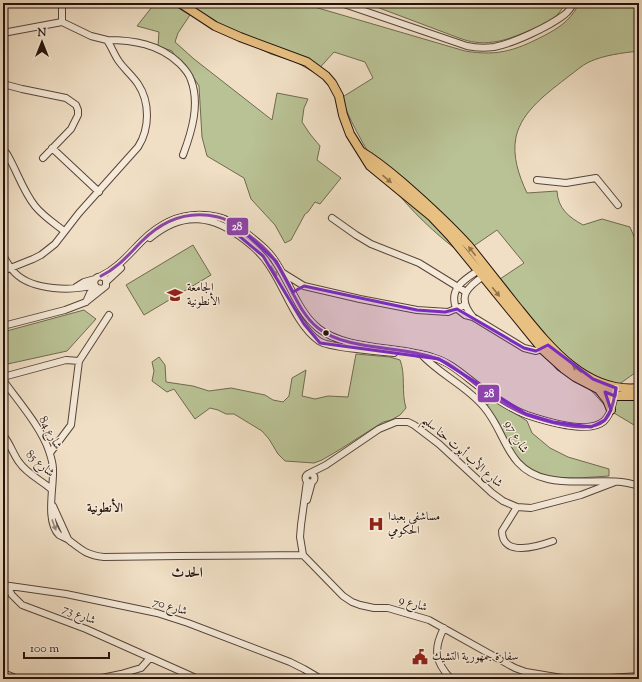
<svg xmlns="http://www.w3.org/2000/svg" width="642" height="682" viewBox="0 0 642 682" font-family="'Sorts Mill Goudy',Amiri,serif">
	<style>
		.green { fill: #b9c295; stroke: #6f6a50 }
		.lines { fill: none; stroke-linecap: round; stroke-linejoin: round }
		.minor-casing { stroke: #58453a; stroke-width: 8 }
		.major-casing { stroke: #25120b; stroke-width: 10 }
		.minor { stroke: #f5ead9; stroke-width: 6 }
		.major { stroke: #e8c082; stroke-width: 8 }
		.bus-1-casing { stroke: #f5ead9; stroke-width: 6 }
		.bus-1 { stroke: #8e44ad; stroke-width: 3 }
		.oneway { fill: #90724c }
		.oneway2 { fill: #97897c }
		.marked { fill: #7b2cbf; fill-opacity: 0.2; stroke: #7b2cbf; stroke-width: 3; stroke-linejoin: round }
		.bus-dot { fill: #25120b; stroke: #f5ead9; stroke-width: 1.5 }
		.labels { text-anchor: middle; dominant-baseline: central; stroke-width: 3; stroke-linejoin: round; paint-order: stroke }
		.poi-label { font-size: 12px; fill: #25120b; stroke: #f5ead9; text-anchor: start }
		.street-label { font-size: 12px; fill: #25120b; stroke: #f5ead9 }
		.neighbourhood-label { font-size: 13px; font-weight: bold; fill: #25120b; stroke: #f5ead9 }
		.quarter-label { font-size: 14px; font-weight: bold; fill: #25120b; stroke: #f5ead9 }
		.line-badge { stroke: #f5ead9; stroke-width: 1.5 }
		.badge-label { font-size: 11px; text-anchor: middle; font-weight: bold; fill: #fff }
	</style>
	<rect width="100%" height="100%" fill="#f0dfc5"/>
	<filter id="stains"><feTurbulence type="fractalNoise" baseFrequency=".005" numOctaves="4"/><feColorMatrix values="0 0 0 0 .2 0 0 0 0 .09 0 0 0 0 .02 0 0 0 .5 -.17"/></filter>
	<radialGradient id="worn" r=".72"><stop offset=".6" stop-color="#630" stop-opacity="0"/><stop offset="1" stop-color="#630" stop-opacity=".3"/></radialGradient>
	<path class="green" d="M155 3H170L190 15 178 33 175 42 194 59 272 120 277 93 308 99 304 108 302 122 310 134 320 146 317 160 341 178 320 204 315 202 308 212 305 214 291 240 285 243 275 225 251 199 244 178 207 156 202 137 199 86 185 64 175 56 172 51 158 46 159 32 137 26Z
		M186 3H301L465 51C500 57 519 49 549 33 562 26 573 17 579 3H639V51C622 53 604 55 589 62 582 65 575 72 569 76 549 92 522 110 516 137 512 156 519 176 527 193L557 191C558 209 569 217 583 225L602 219 630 227 636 241H639V370L618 385 639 387V428L609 410 587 386 557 370 491 285 524 263 497 230 462 254C406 212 368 163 341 98L373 78 365 62 334 52 315 73 296 62 271 54 249 44Z
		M366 3H565C563 8 560 12 556 16 545 25 508 41 493 42 481 44 470 42 459 38Z
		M193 245 211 275 144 315 126 285Z
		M84 310 96 319 67 351 3 365V332Z
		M356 354 390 357 400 360C406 375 401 392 406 408L400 415 391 420 383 422 339 450 322 460 314 463 285 461 278 454 269 439 262 431 234 414H226L218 410 210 408 195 419 174 389 167 392 152 381 154 371 152 362 159 357 165 365 166 382 193 386 209 391 231 388 265 395 273 400 283 402 289 396 292 378 306 370 302 396 315 399 328 396 348 397Z
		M494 400 527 421 532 433 550 448 568 457 609 469V476L563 479 547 476 532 470 522 463 513 452 499 423 487 405Z"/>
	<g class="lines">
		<defs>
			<path id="minor" d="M341 3 467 46C476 48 485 48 494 47 514 43 548 27 564 15 568 12 571 8 573 3
				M62 22V3
				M3 33 62 22
				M107 40C133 40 159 44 179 63 184 68 189 73 191 80 200 104 192 131 183 155
				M3 84 22 89 66 98 76 105 78 110V115L71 129 43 158
				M52 148 99 192
				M3 149 7 154C17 171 23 191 35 206 43 216 54 223 64 231
				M537 180 566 183 596 178 618 205
				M332 218 356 235 371 244 419 263 466 292
				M150 238C183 210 214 215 246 241 255 248 263 255 269 265 285 288 296 325 319 341 327 347 380 352 394 353
				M3 255C6 261 10 268 15 273 33 291 72 291 95 285
				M3 271 33 259 41 255 55 244 79 213 138 147C150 128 150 102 138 84 132 75 123 68 118 60 114 54 111 46 107 40L91 36 62 22
				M283 273 304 286 360 299 417 310 448 312 465 305
				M485 275C467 287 456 297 473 317L524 348 536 351 544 348
				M101 276C118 268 129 254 142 241 163 220 189 210 218 217 228 219 237 226 245 232 256 241 270 251 277 264 290 284 299 313 318 328 345 350 398 346 432 357 454 363 469 381 488 393 498 400 516 411 527 415 545 421 589 435 604 421 612 413 614 399 616 388
				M107 281 121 268
				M76 287 84 282 95 279
				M86 302 90 293 95 286
				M473 317 465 315 456 308C448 287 467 278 482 268
				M3 326 65 310 86 302 106 286V279C100 274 94 277 94 284L97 288 102 289
				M421 354C440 375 466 385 484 407 507 434 506 470 548 479 578 486 610 476 639 486
				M3 377 66 360 79 361
				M3 380C18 401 41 427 49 451 51 457 53 463 53 469 54 487 45 521 59 535 62 537 67 538 70 541 83 551 87 555 104 557L179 556 303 555
				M3 435C10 443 13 454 19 462 27 474 41 480 51 489
				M50 453 71 425 79 361 109 315
				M310 473 326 465 379 429 396 422H408L414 425 439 444 492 493 503 501 517 507 531 508 581 495 615 482
				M305.5 478a4.5 4.5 0 1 1 9 0a4.5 4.5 0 1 1-9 0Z
				M307 481 301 525 300 537 303 555 343 596 352 602 360 605 374 608H388L429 620 515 668 526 672 568 679
				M307 500 312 482
				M53 506 68 539
				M517 507 502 531C502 558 539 546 553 541
				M3 585 66 594 157 613 188 623 290 662 304 669 321 679
				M6 585 12 595 22 605 86 629 198 679
				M444 628C433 649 435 662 451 679
				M3 631 4 629
				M3 673 18 679
				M97 679 121 674 141 668 150 658
				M595 679 639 676"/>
			<path id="major" d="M180 3 215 26 240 37 307 62 326 76 332 83 339 96 343 115 350 134 370 166 432 217 450 236 543 350 564 369 575 377 600 390 615 396H639
				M362 152C377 161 389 171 402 182 425 202 448 223 469 246 484 265 499 284 514 303 545 341 583 394 639 388
				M600 391 607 400 611 410"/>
		</defs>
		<use href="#minor" class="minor-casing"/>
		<use href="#major" class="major-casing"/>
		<use href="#minor" class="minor"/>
		<use href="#major" class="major"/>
		<defs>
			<path id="bus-1" d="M101 276C118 268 129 254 142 241 163 220 189 210 218 217 228 219 237 226 245 232 256 241 270 251 277 264 290 284 299 313 318 328 345 350 398 346 432 357 454 363 469 381 488 393 498 400 516 411 527 415 545 421 589 435 604 421 612 413 614 399 616 388"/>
		</defs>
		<use href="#bus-1" class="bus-1-casing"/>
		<use href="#bus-1" class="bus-1"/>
	</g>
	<defs><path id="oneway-solid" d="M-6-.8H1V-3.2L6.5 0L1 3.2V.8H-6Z"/></defs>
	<g class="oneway">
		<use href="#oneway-solid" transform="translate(387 179) rotate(40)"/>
		<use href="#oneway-solid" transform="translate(472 251) rotate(-128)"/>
		<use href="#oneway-solid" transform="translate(496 292) rotate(51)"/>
		<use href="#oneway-solid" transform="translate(577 369) rotate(-143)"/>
	</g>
	<g class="oneway2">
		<use href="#oneway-solid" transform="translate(274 271) rotate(59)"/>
		<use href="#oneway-solid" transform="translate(54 525) rotate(70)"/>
	</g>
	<path class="marked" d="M236 225 276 261 293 292 304 286 417 310 445 312 457 309 524 348 536 351 548 345 593 379 616 388 615 396 605 392 611 410 605 420 591 427 553 422 526 414 439 359 320 343 304 324 263 256 232 230Z"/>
	<defs>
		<symbol id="university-bare" viewBox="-9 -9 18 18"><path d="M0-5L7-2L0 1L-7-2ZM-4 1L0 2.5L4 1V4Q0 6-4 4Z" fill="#8f2418" stroke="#f5ead9" stroke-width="2.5" paint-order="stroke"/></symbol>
		<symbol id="hospital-bare" viewBox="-9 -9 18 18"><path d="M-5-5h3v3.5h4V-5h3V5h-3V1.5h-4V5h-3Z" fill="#8f2418" stroke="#f5ead9" stroke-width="2.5" paint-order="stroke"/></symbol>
		<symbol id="civic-bare" viewBox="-9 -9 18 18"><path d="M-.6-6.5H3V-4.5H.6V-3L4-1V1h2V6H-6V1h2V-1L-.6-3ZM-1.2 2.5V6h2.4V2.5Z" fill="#8f2418" stroke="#f5ead9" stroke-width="2.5" paint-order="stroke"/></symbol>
	</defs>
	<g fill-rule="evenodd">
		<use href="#university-bare" x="164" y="284" width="22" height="22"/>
		<use href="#hospital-bare" x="365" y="513" width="22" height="22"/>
		<use href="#civic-bare" x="409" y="646" width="22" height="22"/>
	</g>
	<circle class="bus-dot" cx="326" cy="333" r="3.5"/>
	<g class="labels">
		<g class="poi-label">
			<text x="187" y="288">الجامعة<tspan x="187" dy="14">الأنطونية</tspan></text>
			<text x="388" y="517">مساشفى بعبدا<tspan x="388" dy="14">الحكومي</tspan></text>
			<text x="432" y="657">سفارة جمهورية التشيك</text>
		</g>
		<g class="street-label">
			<text transform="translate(50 433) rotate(62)">شارع 84</text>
			<text transform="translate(516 437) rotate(60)">شارع 97</text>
			<text transform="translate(462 452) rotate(41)">شارع الأب أبوت حنا سليم</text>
			<text transform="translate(40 464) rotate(42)">شارع 85</text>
			<text transform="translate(413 604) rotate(17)">شارع 9</text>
			<text transform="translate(170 607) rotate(17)">شارع 70</text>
			<text transform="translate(79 615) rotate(22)">شارع 73</text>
		</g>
		<g class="neighbourhood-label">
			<text x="105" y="509">الأنطونية</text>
		</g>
		<g class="quarter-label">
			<text x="187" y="574">الحدث</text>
		</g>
	</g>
	<g class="line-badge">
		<rect x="226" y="217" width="23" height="19" rx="4" fill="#8e44ad"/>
		<rect x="477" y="384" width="23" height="19" rx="4" fill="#8e44ad"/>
	</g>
	<g class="badge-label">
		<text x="237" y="230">28</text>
		<text x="489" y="397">28</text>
	</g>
	<rect width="642" height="682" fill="none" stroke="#f0dfc5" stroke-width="16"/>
	<rect x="4" y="4" width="634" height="674" fill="none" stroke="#25120b" stroke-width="2"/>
	<rect x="8" y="8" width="626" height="666" fill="none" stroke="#25120b"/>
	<g transform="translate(42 42)" stroke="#f5ead9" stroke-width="3" paint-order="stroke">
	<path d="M0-3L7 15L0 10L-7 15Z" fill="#25120b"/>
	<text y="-6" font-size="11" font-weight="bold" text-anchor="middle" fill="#25120b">N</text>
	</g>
	<path d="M24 652v6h85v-6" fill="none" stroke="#25120b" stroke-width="2"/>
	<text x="30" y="652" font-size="12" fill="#25120b" stroke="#f5ead9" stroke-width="3" paint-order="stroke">100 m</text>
	<rect width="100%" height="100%" filter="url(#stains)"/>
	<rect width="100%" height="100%" fill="url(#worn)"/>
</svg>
